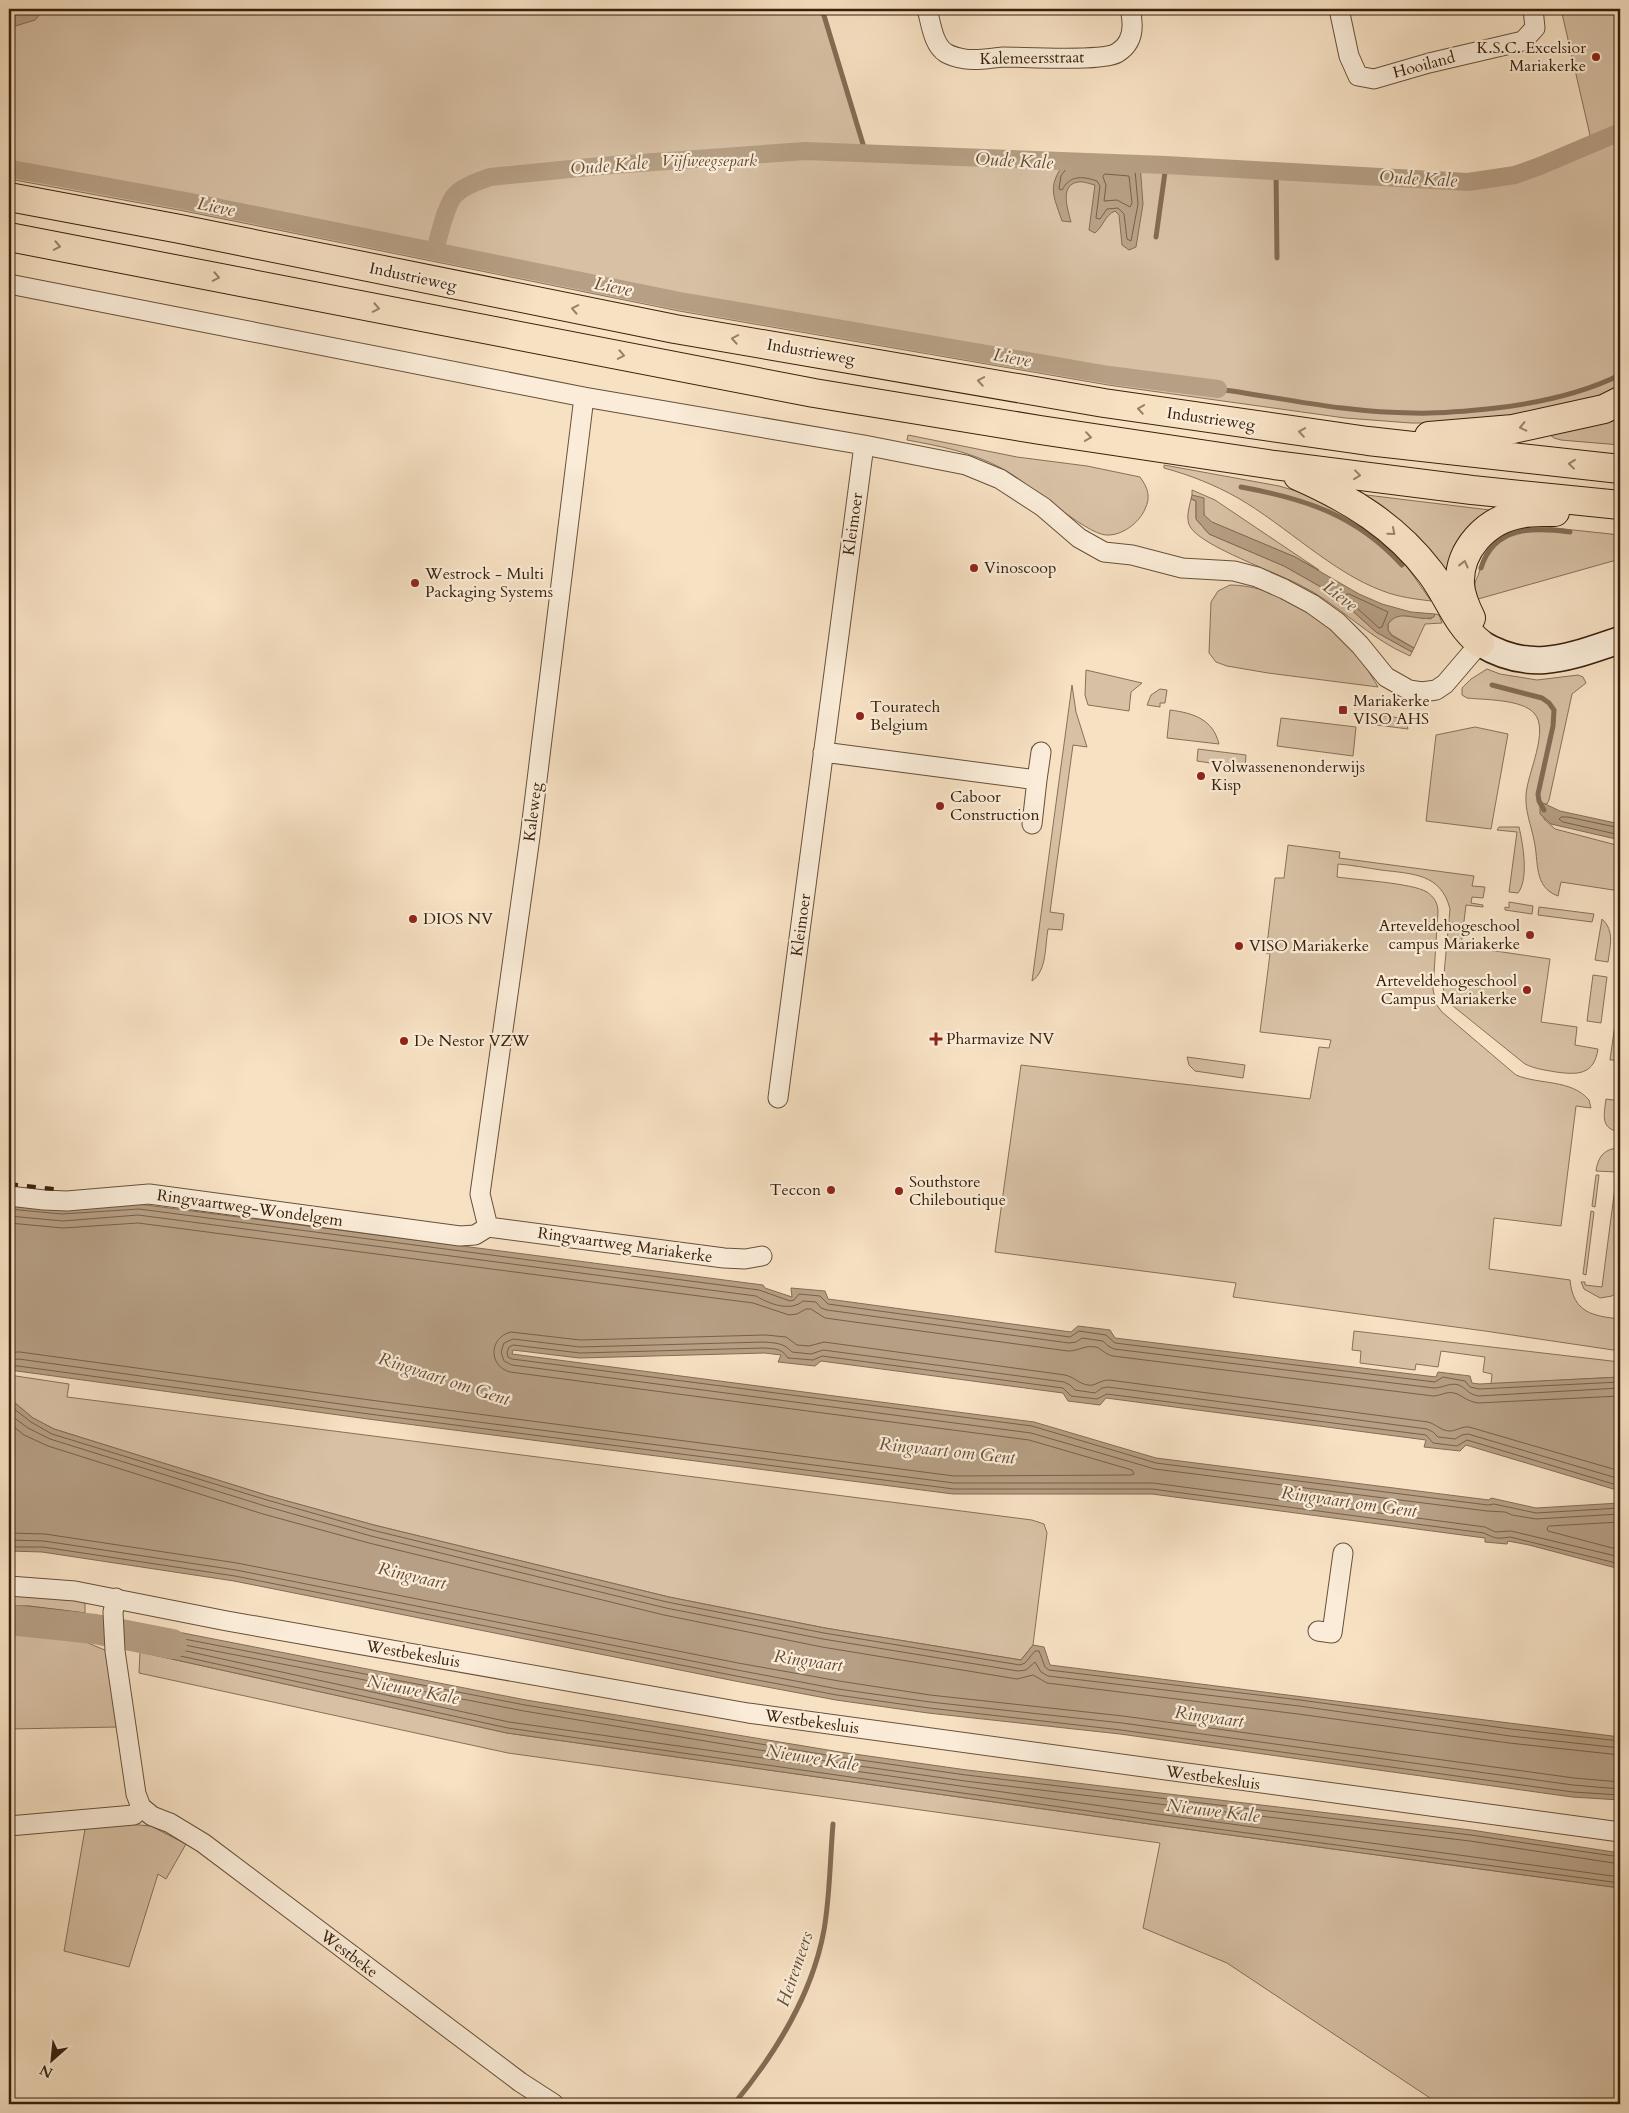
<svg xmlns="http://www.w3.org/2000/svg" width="1629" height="2113" viewBox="0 0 1629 2113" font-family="Cardo,serif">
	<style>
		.green { fill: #d7c0a4; stroke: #887058 }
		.water { fill: #b69f84; stroke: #846c54 }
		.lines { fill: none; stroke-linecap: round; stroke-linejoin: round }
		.shore { stroke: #786048; stroke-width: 1 }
		.stream { stroke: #846c54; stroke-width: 5 }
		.canal { stroke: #b69f84; stroke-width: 18 }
		.river { stroke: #b69f84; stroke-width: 30 }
		.street-casing { stroke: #685039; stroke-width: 21 }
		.secondary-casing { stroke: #39200b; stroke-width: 29 }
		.highway-casing { stroke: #39200b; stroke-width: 30 }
		.street { stroke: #faecd8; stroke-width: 19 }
		.secondary { stroke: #faecd8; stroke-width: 26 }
		.highway { stroke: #f7e1c3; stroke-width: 28 }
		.rail { stroke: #39200b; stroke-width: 4; stroke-dasharray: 9 9; stroke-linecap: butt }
		.oneway { stroke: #988067 }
		.poi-dot { fill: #8f2418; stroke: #faecd8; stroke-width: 2 }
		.labels { text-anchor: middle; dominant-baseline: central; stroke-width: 4.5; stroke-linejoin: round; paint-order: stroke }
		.poi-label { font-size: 16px; fill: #39200b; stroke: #faecd8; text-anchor: start }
		.street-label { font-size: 16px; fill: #39200b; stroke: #faecd8 }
		.park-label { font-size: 16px; font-style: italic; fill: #604831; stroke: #faecd8 }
		.water-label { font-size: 18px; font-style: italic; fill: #654c35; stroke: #faecd8 }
	</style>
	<rect width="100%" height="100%" fill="#f7e1c3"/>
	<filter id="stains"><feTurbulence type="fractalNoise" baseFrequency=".004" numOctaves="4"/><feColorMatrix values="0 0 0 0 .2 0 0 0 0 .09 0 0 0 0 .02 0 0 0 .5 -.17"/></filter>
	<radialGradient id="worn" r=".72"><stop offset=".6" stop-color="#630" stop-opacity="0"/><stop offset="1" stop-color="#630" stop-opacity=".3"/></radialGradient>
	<path class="green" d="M9 9H822L867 154 1166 165 1468 182 1516 175 1592 144 1561 9H1620V387L1599 397 1536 413 1449 423H1411L1345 418 1108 385 679 311 184 211 9 179Z
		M1620 406V445L1561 440 1554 438 1549 434Z
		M908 435 1017 457 1087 466 1140 477C1148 488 1151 497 1145 509 1139 523 1122 536 1106 535 1085 534 1026 480 1001 468 971 452 940 446 907 440Z
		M1164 465 1279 486 1310 495 1360 522 1401 558 1431 601C1415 599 1398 597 1383 591 1333 573 1285 525 1238 498 1215 485 1190 475 1164 468Z
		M1192 490 1215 500 1319 570 1295 557 1209 521 1204 515 1203 502 1192 495Z
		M1350 493 1498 511 1450 577Z
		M1191 499 1196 501V519L1209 534 1284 566 1321 587 1336 596 1376 632 1412 652 1410 656C1366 637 1340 604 1298 584 1275 572 1204 547 1191 528 1185 520 1189 508 1191 499Z
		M1536 526 1620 535V559L1478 599C1477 595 1474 588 1475 584 1475 580 1478 577 1479 573 1483 542 1508 529 1536 526Z
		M1230 585C1268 585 1316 610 1342 637 1356 651 1368 670 1378 687L1268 673 1227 666 1216 662 1209 653 1211 602 1218 591Z
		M1435 614 1439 615 1442 623 1425 624 1414 648 1392 635 1388 630V624L1394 617 1399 615 1431 619Z
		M1487 669 1500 674 1537 680 1578 675 1583 677 1586 683 1572 694 1549 800 1547 804H1543L1544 819 1555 829 1620 846V891L1561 882 1558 896C1533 887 1539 861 1534 840 1531 825 1525 811 1526 795 1527 774 1550 730 1534 713 1521 699 1485 700 1467 698L1462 695V688L1471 679Z
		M1086 670 1142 683 1131 692 1129 711 1088 705 1085 695Z
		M1072 685 1076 712 1087 747 1073 745 1050 912 1064 914 1062 930 1048 929C1045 945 1047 971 1032 981Z
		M1160 689 1167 690 1165 703H1160V707L1147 705 1151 695Z
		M1170 710C1193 713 1213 719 1219 744L1167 738Z
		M1379 715 1400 718 1406 721 1408 729 1377 725Z
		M1281 718 1356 727 1353 756 1277 746Z
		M1475 727 1508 734 1491 829 1426 821 1436 735Z
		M1198 749 1246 755 1245 768 1197 761Z
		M1499 827H1519C1523 844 1529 879 1518 893L1509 892 1517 832 1497 830Z
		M1288 845 1340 852 1339 858 1474 876 1472 886 1485 887 1483 898 1472 897 1471 903 1483 905V907L1466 905 1461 946 1550 959 1541 1022 1577 1027 1575 1045 1598 1049C1594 1075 1578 1075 1556 1072 1545 1070 1535 1069 1525 1064L1448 1002 1444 995 1443 985 1450 909C1441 873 1412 874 1381 870 1367 868 1352 865 1338 864L1337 877C1357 880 1412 883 1427 892 1434 897 1438 903 1438 912L1433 989 1436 1004 1442 1012 1516 1075C1540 1085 1571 1079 1589 1100L1591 1108 1576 1106 1561 1226 1494 1218 1489 1269 1570 1280C1573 1313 1593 1316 1620 1319V1351L1485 1331 1233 1297 1236 1283 995 1252 1021 1065 1310 1099 1319 1047 1329 1048 1331 1040 1260 1032 1270 954 1266 953 1275 878H1284Z
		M1509 902 1533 906 1532 914 1505 910V907L1509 908Z
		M1539 907 1594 914 1592 922 1538 915Z
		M1602 919C1615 931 1610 946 1608 962L1595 960Z
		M1593 975 1607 977 1601 1023 1587 1021Z
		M1615 1024 1620 1025 1617 1060H1610Z
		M1187 1057 1245 1065 1243 1078 1195 1071 1189 1065Z
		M1606 1099 1620 1101V1132C1600 1129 1604 1115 1606 1099Z
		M1620 1148V1289L1612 1296 1600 1298 1584 1289 1581 1282H1585V1285L1602 1287 1617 1172 1596 1171C1598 1156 1605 1148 1620 1148Z
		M1596 1175H1599L1595 1207 1592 1206Z
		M1591 1211 1594 1212 1586 1275 1583 1274Z
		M1354 1331 1620 1362V1377L1491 1384 1492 1374 1483 1372 1485 1357 1441 1351 1438 1367 1416 1364 1415 1370 1360 1363 1361 1351 1352 1350Z
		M9 1375 69 1384 67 1397 1032 1520 1044 1524 1047 1533 1033 1645 1021 1660 825 1628 669 1597 374 1525 269 1496 54 1429 33 1418 9 1398Z
		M9 1594 81 1600 85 1604V1613L29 1606H9Z
		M13 1630 67 1634 107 1651 117 1727 9 1729V1631Z
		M140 1652 507 1733 1164 1826 1620 1888V2104H1439L1227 1963 1143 1928 1160 1843 508 1753 139 1673Z
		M127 1824 151 1826 186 1844 166 1879 158 1874 129 1967 64 1951 85 1829Z"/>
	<path class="water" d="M9 9H45L35 20 9 28Z
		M1065 162 1140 164 1143 204 1136 247 1129 250 1122 245 1119 215 1115 211C1105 215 1103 227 1095 233L1089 230 1095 185C1090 184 1083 181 1078 182 1059 185 1068 210 1071 222L1062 221C1053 194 1047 187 1065 162Z
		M1192 495 1204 498V515L1212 522 1295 557 1359 594 1382 604 1411 612 1435 614 1434 617C1418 623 1400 607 1388 624V630L1392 636 1414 648 1412 652 1376 632 1336 596 1321 587 1284 566 1209 534 1196 519V501L1191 499Z
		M1543 803 1560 811 1620 824V840L1551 824 1540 814V807Z
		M9 1204H138L763 1285 765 1288 792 1297 791 1288 825 1291 828 1299 1071 1332 1078 1326 1110 1330 1115 1338 1436 1377 1438 1372 1470 1376 1472 1383 1479 1384 1620 1377V1491L1466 1445 1460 1451 1424 1447 1426 1440 1106 1398 1100 1405 1068 1401 1063 1393 821 1361 815 1366 778 1362 781 1355 765 1353 579 1358 513 1350 512 1354 1034 1422 1156 1458 1489 1500 1491 1498 1536 1508 1620 1503V1569L1529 1545 1508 1541 1507 1544 1485 1542V1538L1152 1494H953L368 1419 17 1371H9Z
		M9 1398 33 1418 54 1429 269 1496 374 1525 669 1597 825 1628 1021 1660 1033 1645 1044 1647 1050 1665 1620 1737V1800L1572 1797 1120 1734 928 1713 836 1700 735 1681 234 1581 42 1552 9 1551Z
		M9 1606H29L85 1613 95 1629 85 1640C62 1632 33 1626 9 1631Z
		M147 1626 526 1700 840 1752 967 1770 1471 1830 1620 1853V1888L1164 1826 507 1733 140 1652 131 1636Z"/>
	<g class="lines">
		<path class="shore" d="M1068 167 1135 170 1138 204 1131 241 1127 239 1124 214 1118 208 1107 209 1100 219 1096 218 1100 186 1097 181C1082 176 1070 175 1062 190L1059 189 1061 176Z
			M1105 174 1129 176 1132 203 1130 207 1117 200 1104 201 1106 185 1103 177Z
			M1349 594 1388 612 1382 627 1379 628 1346 598 1345 595Z
			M1620 828 1568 817H1561L1559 819 1563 822 1620 835
			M9 1209 62 1214 139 1209 759 1290 790 1301 794 1300 799 1294 820 1296 828 1304 1070 1337 1079 1331 1106 1335 1115 1343 1435 1382 1443 1377 1465 1381 1470 1387 1479 1389 1620 1382
			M9 1216 63 1221 138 1215 756 1296C769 1304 791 1312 803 1301L816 1302 821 1308 827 1310 1069 1343 1076 1342 1082 1338 1103 1341 1108 1346 1114 1349 1434 1388C1443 1388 1452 1381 1461 1386 1469 1391 1467 1393 1478 1396L1620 1388
			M9 1223 63 1228 138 1223 753 1303 789 1315 797 1314 806 1309H811L825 1318 1068 1351C1079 1351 1084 1345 1096 1347 1102 1349 1106 1355 1113 1356L1433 1396C1440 1396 1447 1391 1454 1393 1462 1395 1466 1401 1478 1403L1620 1396
			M9 1352H20L370 1400 954 1476 1131 1475 1134 1474 1132 1470 1029 1440 510 1372C488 1366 489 1337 511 1332L580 1340 766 1335 786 1337 797 1345 809 1346 824 1342 1065 1375C1075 1377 1082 1387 1093 1385 1099 1383 1102 1380 1109 1380L1428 1422C1436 1424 1441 1431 1450 1431 1456 1431 1462 1426 1469 1427L1620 1471
			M9 1360 19 1359 369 1408 954 1483H1153L1485 1527 1495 1532 1511 1531 1620 1557
			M9 1366H18L369 1414 954 1489H1152L1484 1533C1497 1539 1496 1539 1510 1537L1620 1564
			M9 1405 31 1422 52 1434 267 1500 372 1530 667 1602 824 1633 1020 1665 1025 1663 1035 1651H1039L1045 1667 1049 1670 1300 1700 1511 1729 1620 1741
			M9 1414 28 1428 50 1439 265 1506 371 1536 666 1608 823 1639 1018 1671 1026 1670 1035 1662 1041 1672 1048 1676 1299 1706 1510 1736 1620 1748
			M9 1423 24 1435 48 1446 263 1514 369 1543 664 1615 822 1647 1017 1679 1033 1675 1047 1683 1298 1714 1509 1743 1620 1755
			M1620 1479 1468 1434 1462 1435 1455 1439 1438 1437 1433 1432 1427 1429 1108 1387 1102 1388 1095 1393 1075 1390 1070 1385 1064 1382 823 1350 811 1354 792 1352C784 1343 776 1343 764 1342L580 1347 513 1339 504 1343 501 1352 504 1361 512 1365 1031 1433 1155 1469 1487 1511 1505 1512 1512 1515 1536 1519 1620 1514
			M1620 1486 1467 1440 1457 1446 1433 1443 1426 1435 1107 1394 1097 1399 1071 1396 1063 1388 822 1356 813 1360 788 1358C781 1348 776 1349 764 1348L580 1353 513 1345 509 1347 507 1352 508 1357 512 1359 1032 1426 1156 1463 1488 1505 1494 1504 1536 1513 1620 1508
			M1620 1522 1549 1526 1547 1528 1548 1531 1620 1550
			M9 1533 45 1534 237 1563 738 1663 839 1681 930 1695 1123 1716 1574 1778 1620 1782
			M9 1540 44 1541 236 1570 737 1670 838 1689 930 1702 1122 1723 1573 1785 1620 1789
			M9 1547H43L235 1576 736 1676 837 1695 929 1708 1121 1730 1573 1792 1620 1795
			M9 1611H29L81 1617 88 1628 82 1634C60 1626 32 1622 9 1626
			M1620 1857 1471 1835 966 1775 839 1757 525 1705 148 1632 138 1638 144 1648 508 1728 1165 1822 1620 1883
			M1620 1864 1470 1841 965 1781 838 1763 524 1711 169 1642 166 1644 168 1647 509 1722 1165 1815 1620 1877"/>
		<path class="stream" d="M822 9 866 154
			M1276 171 1277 258
			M1156 237 1166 165
			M1218 389C1282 398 1348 413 1413 413 1441 414 1469 411 1496 408 1539 403 1581 394 1620 375
			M1241 487C1306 499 1356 515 1402 565
			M1481 568C1494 526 1533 527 1570 532
			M1492 685 1542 698 1549 703 1554 710 1553 726 1538 794 1539 801 1544 810
			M734 2104C775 2054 812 1996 824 1930 830 1896 830 1859 833 1824"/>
		<path class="canal" d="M12 169 186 201 680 301 1109 375 1218 389
			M437 243C440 232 447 203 455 195 463 186 479 181 490 177L600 166 805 151 1166 165 1468 182 1515 175 1540 166 1620 132"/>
		<path class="river" d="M9 1620 95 1629 172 1644"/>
		<defs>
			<path id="street" d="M927 9C931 23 933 45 946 53 951 56 959 58 965 59 977 61 991 58 1003 57 1025 57 1101 62 1117 53 1134 43 1134 25 1130 9
				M1339 9 1349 56 1358 76 1374 79 1429 63 1523 41 1535 28 1533 9
				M9 284 584 397 864 445 966 465 1000 479 1043 507 1079 538 1104 552 1132 555 1182 568 1234 571 1257 577 1284 589 1312 604 1337 622 1360 645 1386 677 1409 690 1422 692 1436 690 1445 684 1480 643
				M823 752 1037 780 1032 824
				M1037 780 1041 752
				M778 1098 864 445
				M9 1196 44 1200 67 1201 149 1194 460 1236 475 1235 488 1227
				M488 1227 480 1194 530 837 584 397
				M488 1227 724 1258 745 1259 762 1256
				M9 1586 75 1591 227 1621 748 1713 1620 1832
				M116 1598 113 1612 115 1651 136 1794 141 1807 152 1816 170 1823 203 1843 520 2082 554 2104
				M1318 1631 1332 1633 1343 1553
				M9 1826 134 1815 141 1807"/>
			<path id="secondary" d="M1480 643C1531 674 1569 657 1620 640"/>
			<path id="highway" d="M9 197 180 229 675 329 1104 403 1368 441 1620 469
				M9 237 814 393 1040 430 1274 465 1472 490 1620 505
				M1429 436 1513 429 1604 409 1620 401
				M1298 476C1350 499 1395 526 1430 572 1448 595 1456 624 1480 643
				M1471 618C1466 608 1461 597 1460 585 1458 550 1486 520 1520 514 1531 511 1543 512 1555 512"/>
		</defs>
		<use href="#street" class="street-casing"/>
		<use href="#secondary" class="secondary-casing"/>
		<use href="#highway" class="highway-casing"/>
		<use href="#street" class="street"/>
		<use href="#secondary" class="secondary"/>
		<use href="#highway" class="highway"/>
		<path class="rail" d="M9 1184 62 1190"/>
	</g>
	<defs><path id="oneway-chevron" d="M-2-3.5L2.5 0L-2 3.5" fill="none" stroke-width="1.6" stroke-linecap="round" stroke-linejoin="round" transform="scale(1.25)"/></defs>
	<g class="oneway">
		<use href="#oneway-chevron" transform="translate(57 246) rotate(11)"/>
		<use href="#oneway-chevron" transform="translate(216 277) rotate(11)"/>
		<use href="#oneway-chevron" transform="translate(376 308) rotate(11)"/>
		<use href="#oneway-chevron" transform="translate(575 309) rotate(-169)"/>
		<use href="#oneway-chevron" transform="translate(735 339) rotate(-170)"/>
		<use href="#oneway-chevron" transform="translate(621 355) rotate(11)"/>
		<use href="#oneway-chevron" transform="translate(981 381) rotate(-170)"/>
		<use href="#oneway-chevron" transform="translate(1141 409) rotate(-171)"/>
		<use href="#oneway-chevron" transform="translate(1523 427) rotate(167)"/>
		<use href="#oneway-chevron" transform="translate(1302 432) rotate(-172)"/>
		<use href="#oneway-chevron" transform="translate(1088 437) rotate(8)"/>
		<use href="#oneway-chevron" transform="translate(1572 464) rotate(-174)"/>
		<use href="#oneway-chevron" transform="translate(1357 475) rotate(7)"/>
		<use href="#oneway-chevron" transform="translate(1392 532) rotate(41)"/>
		<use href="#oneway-chevron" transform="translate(1464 564) rotate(-76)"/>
	</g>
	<g class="poi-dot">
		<circle cx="1596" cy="57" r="5"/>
		<circle cx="974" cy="568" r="5"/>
		<circle cx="415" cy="583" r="5"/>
		<rect x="1338" y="705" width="10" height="10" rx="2.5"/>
		<circle cx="860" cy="716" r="5"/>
		<circle cx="1201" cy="776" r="5"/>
		<circle cx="940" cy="806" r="5"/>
		<circle cx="413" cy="919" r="5"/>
		<circle cx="1530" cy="935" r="5"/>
		<circle cx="1239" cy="946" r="5"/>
		<circle cx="1527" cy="990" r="5"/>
		<path d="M933.5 1031.5h5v5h5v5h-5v5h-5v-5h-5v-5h5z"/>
		<circle cx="404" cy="1041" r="5"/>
		<circle cx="831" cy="1190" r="5"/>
		<circle cx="899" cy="1191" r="5"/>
	</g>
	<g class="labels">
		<g class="poi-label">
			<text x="1586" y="48" text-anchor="end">K.S.C. Excelsior<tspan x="1586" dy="18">Mariakerke</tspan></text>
			<text x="984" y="568">Vinoscoop</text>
			<text x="425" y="574">Westrock - Multi<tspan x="425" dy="18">Packaging Systems</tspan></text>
			<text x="1353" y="701">Mariakerke<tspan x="1353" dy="18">VISO AHS</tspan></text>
			<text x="870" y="707">Touratech<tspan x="870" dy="18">Belgium</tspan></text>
			<text x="1211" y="767">Volwassenenonderwijs<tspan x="1211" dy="18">Kisp</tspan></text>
			<text x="950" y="797">Caboor<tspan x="950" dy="18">Construction</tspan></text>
			<text x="423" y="919">DIOS NV</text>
			<text x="1520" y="926" text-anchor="end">Arteveldehogeschool<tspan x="1520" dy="18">campus Mariakerke</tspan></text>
			<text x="1249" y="946">VISO Mariakerke</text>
			<text x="1517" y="981" text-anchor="end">Arteveldehogeschool<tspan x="1517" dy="18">Campus Mariakerke</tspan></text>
			<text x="946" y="1039">Pharmavize NV</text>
			<text x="414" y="1041">De Nestor VZW</text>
			<text x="909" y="1182">Southstore<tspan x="909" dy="18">Chileboutique</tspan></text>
			<text x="821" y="1190" text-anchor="end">Teccon</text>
		</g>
		<g class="street-label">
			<text transform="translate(1032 58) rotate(-1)">Kalemeersstraat</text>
			<text transform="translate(1424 65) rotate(-15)">Hooiland</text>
			<text transform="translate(413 277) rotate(12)">Industrieweg</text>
			<text transform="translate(811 352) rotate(10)">Industrieweg</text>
			<text transform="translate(1211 419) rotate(8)">Industrieweg</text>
			<text transform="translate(853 524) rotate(-82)">Kleimoer</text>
			<text transform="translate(533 812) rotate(-83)">Kaleweg</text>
			<text transform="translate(801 925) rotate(-82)">Kleimoer</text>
			<text transform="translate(250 1208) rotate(8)">Ringvaartweg-Wondelgem</text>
			<text transform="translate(625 1245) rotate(8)">Ringvaartweg Mariakerke</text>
			<text transform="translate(413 1654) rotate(10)">Westbekesluis</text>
			<text transform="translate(812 1722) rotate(8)">Westbekesluis</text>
			<text transform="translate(1213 1778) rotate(8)">Westbekesluis</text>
			<text transform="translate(349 1954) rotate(37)">Westbeke</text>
		</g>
		<g class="park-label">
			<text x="709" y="161">Vijfweegsepark</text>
		</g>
		<g class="water-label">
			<text transform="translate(1014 161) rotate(3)">Oude Kale</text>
			<text transform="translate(609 166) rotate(-5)">Oude Kale</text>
			<text transform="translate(1418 179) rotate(3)">Oude Kale</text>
			<text transform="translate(216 207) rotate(11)">Lieve</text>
			<text transform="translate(613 287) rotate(11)">Lieve</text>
			<text transform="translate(1012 358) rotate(10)">Lieve</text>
			<text transform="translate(1340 596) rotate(38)">Lieve</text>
			<text transform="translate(444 1379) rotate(18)">Ringvaart om Gent</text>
			<text transform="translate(947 1451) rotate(6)">Ringvaart om Gent</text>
			<text transform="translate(1349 1502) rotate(8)">Ringvaart om Gent</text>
			<text transform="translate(412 1576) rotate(13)">Ringvaart</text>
			<text transform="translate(808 1661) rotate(8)">Ringvaart</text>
			<text transform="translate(413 1690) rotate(11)">Nieuwe Kale</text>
			<text transform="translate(1209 1717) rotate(8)">Ringvaart</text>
			<text transform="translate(812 1758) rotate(9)">Nieuwe Kale</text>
			<text transform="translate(1213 1811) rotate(7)">Nieuwe Kale</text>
			<text transform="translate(795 1969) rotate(-71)">Heiremeers</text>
		</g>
	</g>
	<rect width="1629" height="2113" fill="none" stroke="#f7e1c3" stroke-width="30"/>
	<rect x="10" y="10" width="1609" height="2093" fill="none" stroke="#39200b" stroke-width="2.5"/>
	<rect x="15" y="15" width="1599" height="2083" fill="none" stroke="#39200b"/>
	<g transform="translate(52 2060) rotate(207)" stroke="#faecd8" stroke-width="4" paint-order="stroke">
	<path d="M0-4L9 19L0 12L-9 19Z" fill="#39200b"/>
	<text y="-8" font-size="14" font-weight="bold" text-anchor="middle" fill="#39200b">N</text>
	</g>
	<rect width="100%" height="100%" filter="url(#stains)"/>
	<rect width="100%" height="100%" fill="url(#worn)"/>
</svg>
